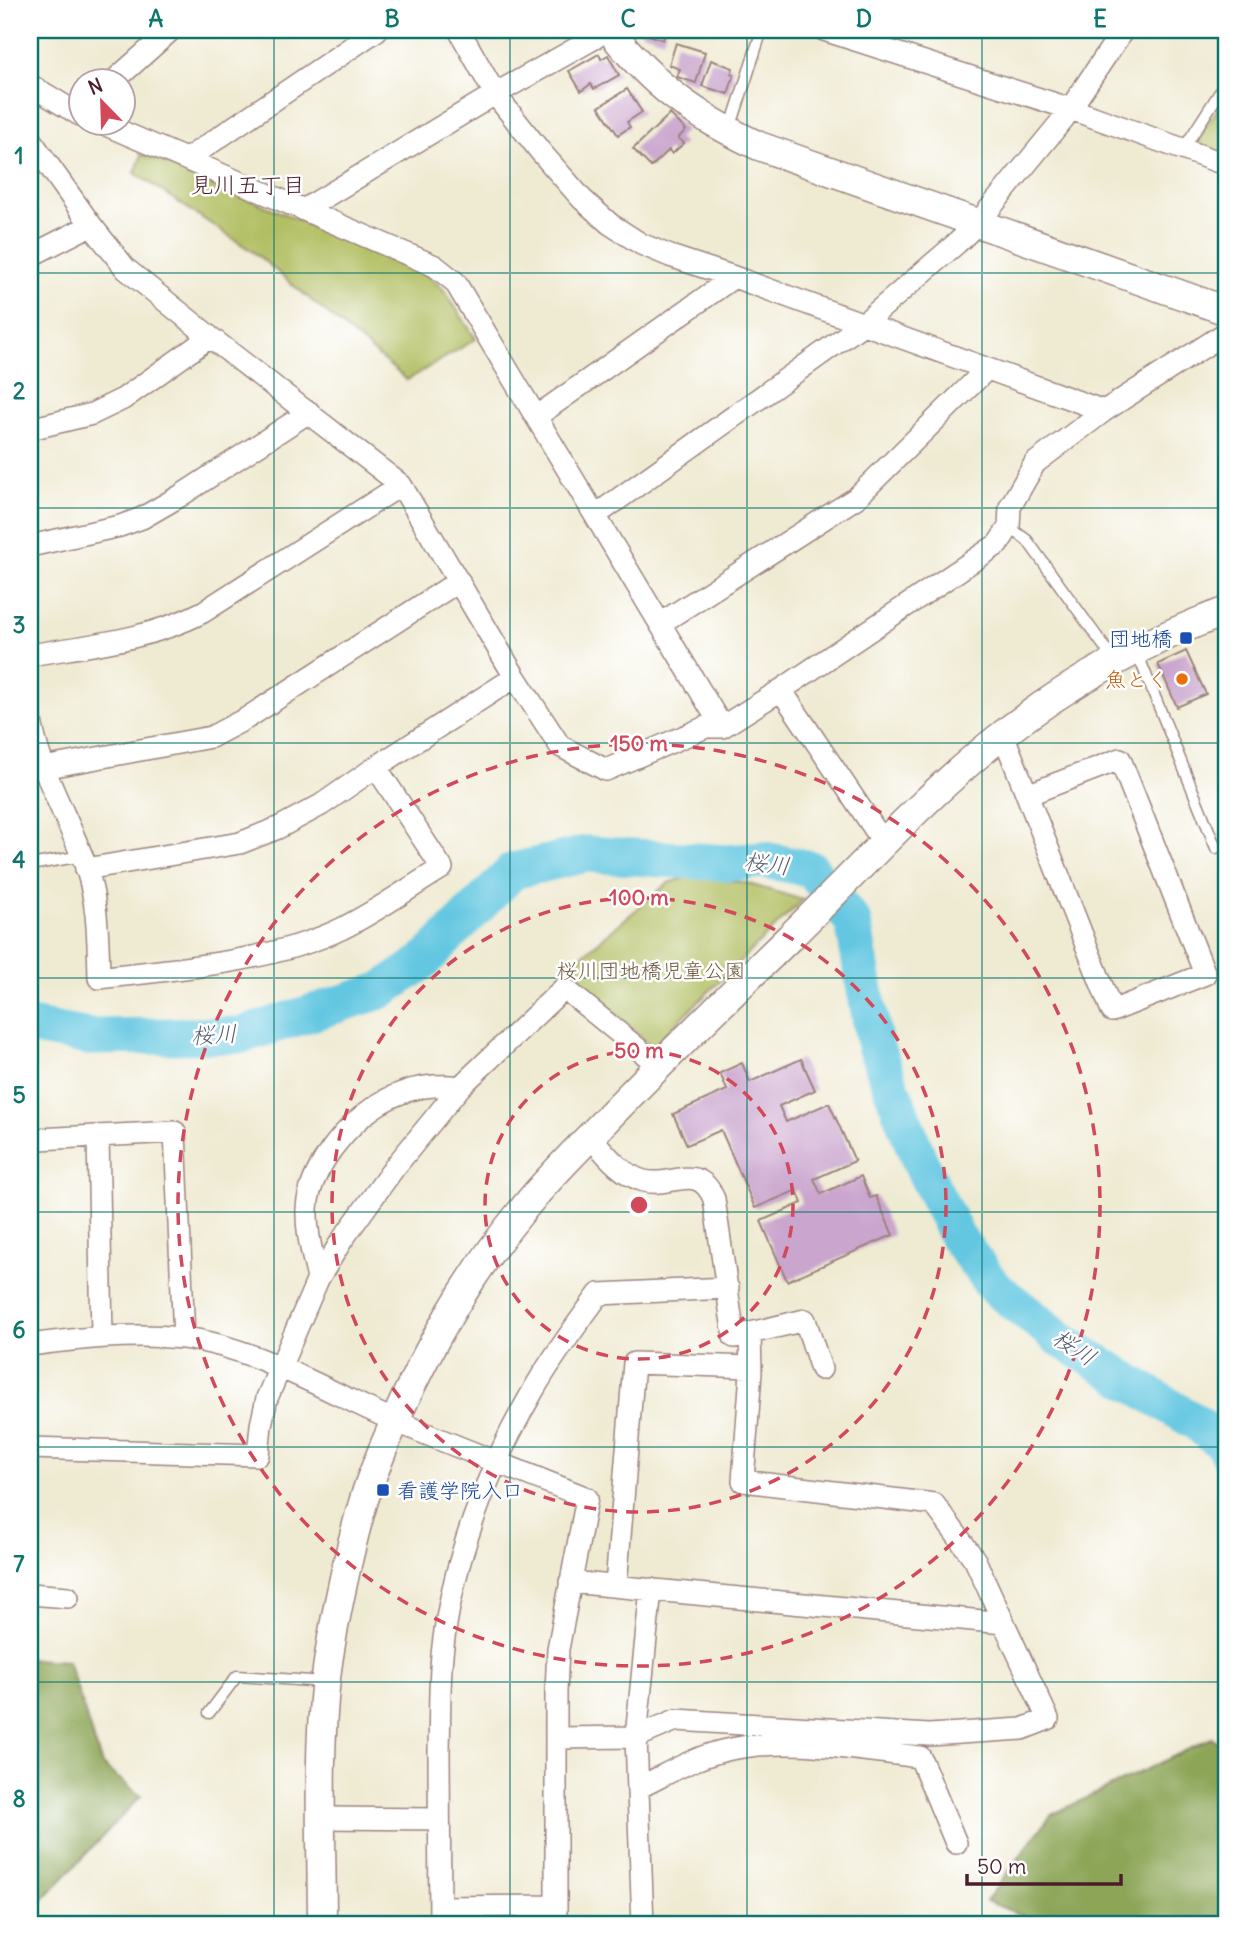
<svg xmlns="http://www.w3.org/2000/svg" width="1257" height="1955" viewBox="0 0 1257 1955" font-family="Delius,'Klee One',sans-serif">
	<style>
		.green { fill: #b1be60; stroke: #7e6e46; stroke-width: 2 }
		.forest { fill: #8ca556; stroke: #6b6240; stroke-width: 2 }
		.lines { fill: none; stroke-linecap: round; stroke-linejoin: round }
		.river { stroke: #63c7e1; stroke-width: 37 }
		.building { fill: #caa5ce }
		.lane-casing { stroke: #9c847e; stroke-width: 13 }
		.street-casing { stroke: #9c847e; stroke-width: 24 }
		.secondary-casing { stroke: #9c847e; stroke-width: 31 }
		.lane { stroke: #fff; stroke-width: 10 }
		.street { stroke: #fff; stroke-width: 21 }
		.secondary { stroke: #fff; stroke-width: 28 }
		.grid { fill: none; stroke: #0f766e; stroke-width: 2; stroke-opacity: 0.55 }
		.ring { fill: none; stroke: #d1495b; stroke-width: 3.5; stroke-dasharray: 12 9 }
		.transit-dot { fill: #1a4fb4; stroke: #fff; stroke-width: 2.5 }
		.food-dot { fill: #e8710a; stroke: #fff; stroke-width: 2.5 }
		.labels { text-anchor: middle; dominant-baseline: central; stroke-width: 5; stroke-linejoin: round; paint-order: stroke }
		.transit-label { font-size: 21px; fill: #164399; stroke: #fff; text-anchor: end }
		.food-label { font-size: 21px; fill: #c56008; stroke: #fff; text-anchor: end }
		.park-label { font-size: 21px; fill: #6e573e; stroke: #fff }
		.neighbourhood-label { font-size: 23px; fill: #4a1f2b; stroke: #fff }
		.water-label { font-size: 23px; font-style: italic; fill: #535a6b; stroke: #fff }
		.centre { fill: #d1495b; stroke: #fff; stroke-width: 3.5 }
		.ring-label { font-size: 21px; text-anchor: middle; font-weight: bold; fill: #d1495b; stroke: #fff; stroke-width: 5; stroke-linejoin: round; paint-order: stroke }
		.neatline { fill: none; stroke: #0f766e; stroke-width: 2.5 }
		.grid-label { font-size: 23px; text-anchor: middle; font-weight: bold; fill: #0f766e }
	</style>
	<rect width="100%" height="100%" fill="#fff"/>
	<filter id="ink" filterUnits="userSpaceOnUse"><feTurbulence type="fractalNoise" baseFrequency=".0143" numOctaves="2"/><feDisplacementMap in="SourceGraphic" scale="14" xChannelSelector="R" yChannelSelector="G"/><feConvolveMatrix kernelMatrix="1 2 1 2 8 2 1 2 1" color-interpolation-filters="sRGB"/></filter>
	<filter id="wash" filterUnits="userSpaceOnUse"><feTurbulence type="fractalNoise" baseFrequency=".00686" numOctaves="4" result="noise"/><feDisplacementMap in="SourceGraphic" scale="28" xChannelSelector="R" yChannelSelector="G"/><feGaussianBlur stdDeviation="1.57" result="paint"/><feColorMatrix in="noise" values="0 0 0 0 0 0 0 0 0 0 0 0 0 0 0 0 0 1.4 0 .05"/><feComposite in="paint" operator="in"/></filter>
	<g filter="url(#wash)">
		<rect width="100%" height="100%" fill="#efead2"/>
		<path class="green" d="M1227 93V155L1202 147 1199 138Z
			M142 154 425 273 444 290 476 339 407 380 256 254 135 173Z
			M694 876 746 883 803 900 652 1047 567 968 668 883Z"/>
		<path class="forest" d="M30 1659 68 1661 102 1765 141 1796 30 1913Z
			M1212 1738 1227 1748V1925H1047L986 1901 1051 1815Z"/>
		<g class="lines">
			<path class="river" d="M30 1026 89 1037 242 1035 380 991 423 962 513 871 586 854 727 863 764 860 811 869 853 922 875 1046 920 1162 957 1237 994 1287 1027 1313 1063 1341 1197 1423 1223 1444 1227 1452"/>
		</g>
		<g id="blocks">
			<path class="building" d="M641 30H666L663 40 640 32Z
				M676 43 705 52 696 83 677 77 680 69 669 65Z
				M599 54 601 59 608 55 619 75 594 89 591 84 581 91 569 71Z
				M711 60 733 68 731 74 734 75 728 94 702 86Z
				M627 89 642 112 627 122 630 127 618 135 599 107Z
				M670 114 686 130 678 138 684 143 672 154 669 150 651 167 633 149Z
				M1186 651 1206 694 1177 707 1158 664Z
				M801 1059 815 1090 779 1106 786 1122 829 1103 855 1161 814 1179 821 1194 861 1176 870 1198 876 1196 893 1235 787 1281 761 1221 802 1203 797 1190 755 1208 721 1130 687 1145 673 1114 727 1090 720 1073 742 1063 750 1082Z"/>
		</g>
	</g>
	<g filter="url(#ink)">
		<use href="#blocks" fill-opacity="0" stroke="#9c847e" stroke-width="2"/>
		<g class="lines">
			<defs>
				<path id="lane" d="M730 129 762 30
					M1184 148 1227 81
					M1009 527 1027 540 1114 660
					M1136 650 1216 848
					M30 865 82 856
					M209 1713 237 1676 326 1682"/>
				<path id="street" d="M459 30 495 94 540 151 582 199 610 224 641 244 670 256 734 277 1104 411
					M824 30 1071 109 1227 165
					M115 80 171 30
					M30 85 80 115
					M99 122 435 266 455 282 722 727
					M30 139 91 225 126 269 210 337 401 485 515 677 560 746 606 770 706 727H722L781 690 998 544 1009 527 1010 507 1035 463 1104 411 1227 332
					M187 159 377 30
					M305 209 495 94 593 39 605 30
					M30 256 91 225
					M537 416 734 277
					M30 429 92 414 123 399 210 337
					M596 515 863 324 957 243 978 223 1064 118 1123 30
					M30 546 120 526 142 518 180 496 309 412
					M661 623 856 498 987 369
					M30 655C89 645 149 640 203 612L401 485
					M781 690 884 843
					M30 714C37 766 63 808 82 856 98 895 98 936 99 978 175 969 272 962 341 929 376 912 409 888 442 868L376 767
					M1003 734 1112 1011 1205 974 1120 759 1027 795
					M43 768 211 737 247 718 459 581
					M86 869 240 843 278 828 321 805 376 767 515 677
					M98 1136 102 1336
					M590 1136C605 1153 621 1175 644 1181 673 1188 698 1161 714 1199L734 1337 805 1320 821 1369
					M38 1139 175 1132 184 1338
					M318 1279C313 1256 306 1233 307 1209 308 1188 319 1167 331 1150 362 1108 405 1079 460 1087
					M30 1345C81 1338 131 1333 183 1338 253 1346 330 1393 395 1421 459 1448 523 1472 587 1498L558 1649 556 1691V1925
					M30 1448 258 1455 261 1425 267 1398 318 1279 342 1240 394 1168 460 1087 564 988 658 1065
					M570 1582 1004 1623
					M616 1586 634 1363 751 1367
					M30 1594 68 1597
					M556 1738 636 1737 676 1720 929 1735 1022 1729 1048 1719 975 1560 934 1504 743 1481 751 1372 750 1333
					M638 1788C665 1775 693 1758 722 1751 786 1735 856 1750 920 1757L956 1843
					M322 1818 439 1819
					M440 1907 556 1906
					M440 1925C440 1867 439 1809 439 1750 440 1719 439 1686 442 1655 451 1564 487 1470 533 1391 552 1357 576 1326 599 1294L728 1288
					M643 1925 636 1737 651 1589"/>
				<path id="secondary" d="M610 30C653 86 695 116 759 146L1227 311
					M322 1925C322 1843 317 1760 326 1678 330 1642 338 1605 346 1569 353 1539 360 1508 371 1479 407 1385 456 1291 520 1213 545 1181 573 1154 601 1125 662 1061 725 1000 788 939 855 874 918 803 991 744 1062 686 1142 642 1227 611"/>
			</defs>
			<use href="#lane" class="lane-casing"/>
			<use href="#street" class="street-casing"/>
			<use href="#secondary" class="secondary-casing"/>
			<use href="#lane" class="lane"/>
			<use href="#street" class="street"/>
			<use href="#secondary" class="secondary"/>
		</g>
	</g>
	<path class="grid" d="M274 30V1925M510 30V1925M747 30V1925M982 30V1925M30 273H1227M30 508H1227M30 743H1227M30 978H1227M30 1212H1227M30 1447H1227M30 1682H1227"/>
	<g class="ring">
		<circle cx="639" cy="1205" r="154"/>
		<circle cx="639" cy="1205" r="307"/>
		<circle cx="639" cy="1205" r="461"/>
	</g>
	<g class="transit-dot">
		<rect x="1179" y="631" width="14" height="14" rx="3.5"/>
		<rect x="376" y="1483" width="14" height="14" rx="3.5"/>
	</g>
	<circle class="food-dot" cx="1182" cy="679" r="7"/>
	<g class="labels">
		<g class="transit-label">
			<text x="1172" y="638">団地橋</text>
			<text x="397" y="1490" text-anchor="start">看護学院入口</text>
		</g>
		<g class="food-label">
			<text x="1168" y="679">魚とく</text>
		</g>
		<g class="park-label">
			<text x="651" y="970">桜川団地橋児童公園</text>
		</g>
		<g class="neighbourhood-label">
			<text x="248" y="184">見川五丁目</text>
		</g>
		<g class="water-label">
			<text transform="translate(767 863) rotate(7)">桜川</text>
			<text transform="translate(214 1034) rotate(-3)">桜川</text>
			<text transform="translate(1075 1347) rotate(33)">桜川</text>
		</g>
	</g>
	<circle cx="639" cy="1205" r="10" class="centre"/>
	<g class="ring-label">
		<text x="639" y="751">150 m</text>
		<text x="639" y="905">100 m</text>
		<text x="639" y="1058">50 m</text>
	</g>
	<rect width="1257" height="1955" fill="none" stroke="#fff" stroke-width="77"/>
	<g transform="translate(102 102) rotate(337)"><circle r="33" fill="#ffffff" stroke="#b7a5aa" stroke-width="2"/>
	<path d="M0-5L12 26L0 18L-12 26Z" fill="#d1495b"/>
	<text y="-10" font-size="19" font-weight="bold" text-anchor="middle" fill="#4a1f2b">N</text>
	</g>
	<path d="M967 1874v10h154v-10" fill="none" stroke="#4a1f2b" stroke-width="3.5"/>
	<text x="977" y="1874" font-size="21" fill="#4a1f2b" stroke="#ffffff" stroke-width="5" paint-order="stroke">50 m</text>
	<rect x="38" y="38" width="1180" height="1878" class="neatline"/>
	<g class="grid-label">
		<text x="156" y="27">A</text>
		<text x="392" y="27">B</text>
		<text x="628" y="27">C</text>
		<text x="864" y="27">D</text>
		<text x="1100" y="27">E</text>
		<text x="19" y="164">1</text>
		<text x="19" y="399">2</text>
		<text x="19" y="633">3</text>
		<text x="19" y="868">4</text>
		<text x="19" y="1103">5</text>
		<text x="19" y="1338">6</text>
		<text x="19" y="1572">7</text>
		<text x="19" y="1807">8</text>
	</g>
</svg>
